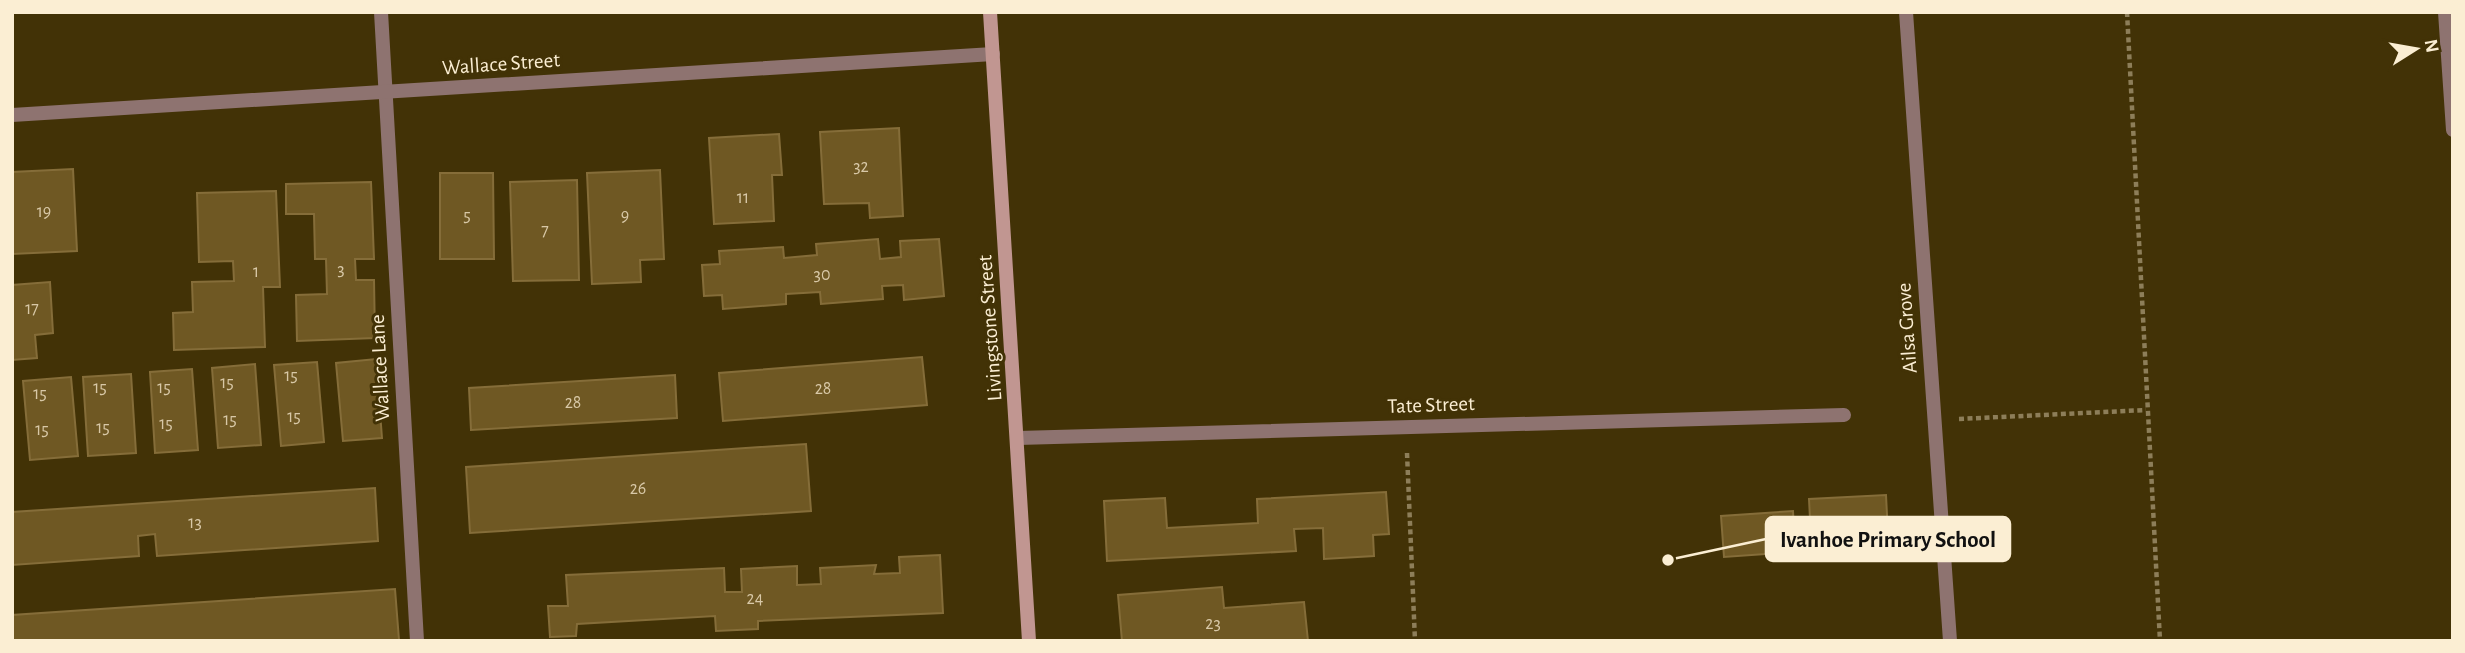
<svg xmlns="http://www.w3.org/2000/svg" width="2465" height="653" viewBox="0 0 2465 653" font-family="'Alegreya Sans',sans-serif">
	<style>
		.building { fill: #6f5823; stroke: #856d39; stroke-width: 2 }
		.lines { fill: none; stroke-linecap: round; stroke-linejoin: round }
		.path { stroke: #8d7e59; stroke-width: 4.5; stroke-dasharray: 5 3.5; stroke-linecap: butt }
		.lane { stroke: #8e7370; stroke-width: 14 }
		.street { stroke: #8e7370; stroke-width: 14 }
		.secondary { stroke: #c19691; stroke-width: 14 }
		.labels { text-anchor: middle; dominant-baseline: central; stroke-width: 6; stroke-linejoin: round; paint-order: stroke }
		.number-label { font-size: 18px; fill: #d8c8a7 }
		.street-label { font-size: 21px; fill: #fbeed3; stroke: #423206 }
		.leader { fill: none; stroke: #fbeed3; stroke-width: 2.5 }
		.callout-dot { fill: #fbeed3; stroke: #423206; stroke-width: 2.5 }
		.callout { fill: #fbeed3; stroke: #fbeed3; stroke-width: 2.5 }
		.callout-label { font-size: 23px; text-anchor: middle; font-weight: bold; fill: #111 }
	</style>
	<rect width="100%" height="100%" fill="#423206"/>
	<path class="building" d="M899 128 903 216 870 218 869 203 824 204 820 132Z
		M779 134 782 175H772L774 221 714 224 709 138Z
		M73 169 77 251 12 254V172Z
		M660 170 664 259 640 260 641 282 592 284 587 173Z
		M440 173H493L494 259H440Z
		M577 180 579 280 513 281 510 182Z
		M371 182 374 259H355L356 280H374L375 338 297 341 296 295 327 294 326 259H315L314 214H286V184Z
		M276 191 280 287H263L265 347 174 350 173 313 193 312 192 282 234 281 233 261 199 262 197 193Z
		M878 239 880 259 901 257 900 241 939 239 944 296 904 300 903 285 882 286 883 299 821 304 820 292 786 294V304L723 309 722 295 704 296 702 265 720 264 719 251 783 247 784 258 817 255 816 244Z
		M50 282 53 333 35 335 37 358 12 360V285Z
		M922 357 927 405 723 421 719 373Z
		M376 359 382 438 343 441 336 363Z
		M317 362 324 442 281 446 274 365Z
		M255 364 261 445 218 448 212 368Z
		M192 369 198 450 155 453 150 372Z
		M131 374 136 453 88 456 83 377Z
		M675 375 677 418 471 430 469 388Z
		M71 377 78 456 30 460 23 381Z
		M806 444 811 511 470 533 466 467Z
		M375 488 378 541 157 556 155 534 138 536 139 556 12 565V512Z
		M1386 492 1389 534 1373 535 1374 556 1324 559 1323 528 1294 529 1296 551 1107 561 1104 501 1165 498 1167 528 1258 523 1257 499Z
		M1886 495 1889 555 1812 558 1809 499Z
		M1793 511 1795 552 1724 557 1721 516Z
		M940 555 943 613 758 621V629L716 631 715 616 577 624 576 636 550 637 548 606H568L566 575 724 568 725 592H742L741 569 797 566V585L821 584 820 568 876 565 874 574 900 573 899 557Z
		M1222 587 1224 608 1304 602 1308 641H1122L1118 595Z
		M395 589 399 640 12 641V615Z"/>
	<g class="lines">
		<path class="path" d="M2127 12 2160 641
			M1959 419 2146 410
			M1407 453 1415 641"/>
		<path class="lane" d="M381 12 417 641"/>
		<path class="street" d="M1906 12 1950 641
			M2445 12 2453 130
			M12 115 993 54
			M1018 438 1844 415"/>
		<path class="secondary" d="M990 12 1029 641"/>
	</g>
	<g class="labels">
		<g class="number-label">
			<text x="861" y="167">32</text>
			<text x="743" y="198">11</text>
			<text x="44" y="212">19</text>
			<text x="467" y="216">5</text>
			<text x="625" y="216">9</text>
			<text x="545" y="231">7</text>
			<text x="341" y="270">3</text>
			<text x="256" y="272">1</text>
			<text x="822" y="275">30</text>
			<text x="32" y="309">17</text>
			<text x="291" y="376">15</text>
			<text x="227" y="383">15</text>
			<text x="100" y="388">15</text>
			<text x="164" y="388">15</text>
			<text x="823" y="389">28</text>
			<text x="40" y="394">15</text>
			<text x="573" y="403">28</text>
			<text x="294" y="417">15</text>
			<text x="230" y="420">15</text>
			<text x="166" y="424">15</text>
			<text x="103" y="428">15</text>
			<text x="42" y="430">15</text>
			<text x="638" y="489">26</text>
			<text x="195" y="523">13</text>
			<text x="755" y="599">24</text>
			<text x="1213" y="624">23</text>
		</g>
		<g class="street-label">
			<text transform="translate(501 64) rotate(-4)">Wallace Street</text>
			<text transform="translate(990 328) rotate(-94)">Livingstone Street</text>
			<text transform="translate(1907 328) rotate(-94)">Ailsa Grove</text>
			<text transform="translate(380 368) rotate(-93)">Wallace Lane</text>
			<text transform="translate(1431 405) rotate(-2)">Tate Street</text>
		</g>
	</g>
	<path class="leader" d="M1668 560L1766 539"/>
	<circle class="callout-dot" cx="1668" cy="560" r="7"/>
	<rect class="callout" x="1766" y="517" width="244" height="44" rx="7"/>
	<g class="callout-label">
		<text x="1888" y="547">Ivanhoe Primary School</text>
	</g>
	<rect width="2465" height="653" fill="none" stroke="#fbeed3" stroke-width="28"/>
	<g transform="translate(2416 49) rotate(79)" stroke="#423206" stroke-width="5" paint-order="stroke">
	<path d="M0-5L12 26L0 18L-12 26Z" fill="#fbeed3"/>
	<text y="-10" font-size="19" font-weight="bold" text-anchor="middle" fill="#fbeed3">N</text>
	</g>
</svg>
